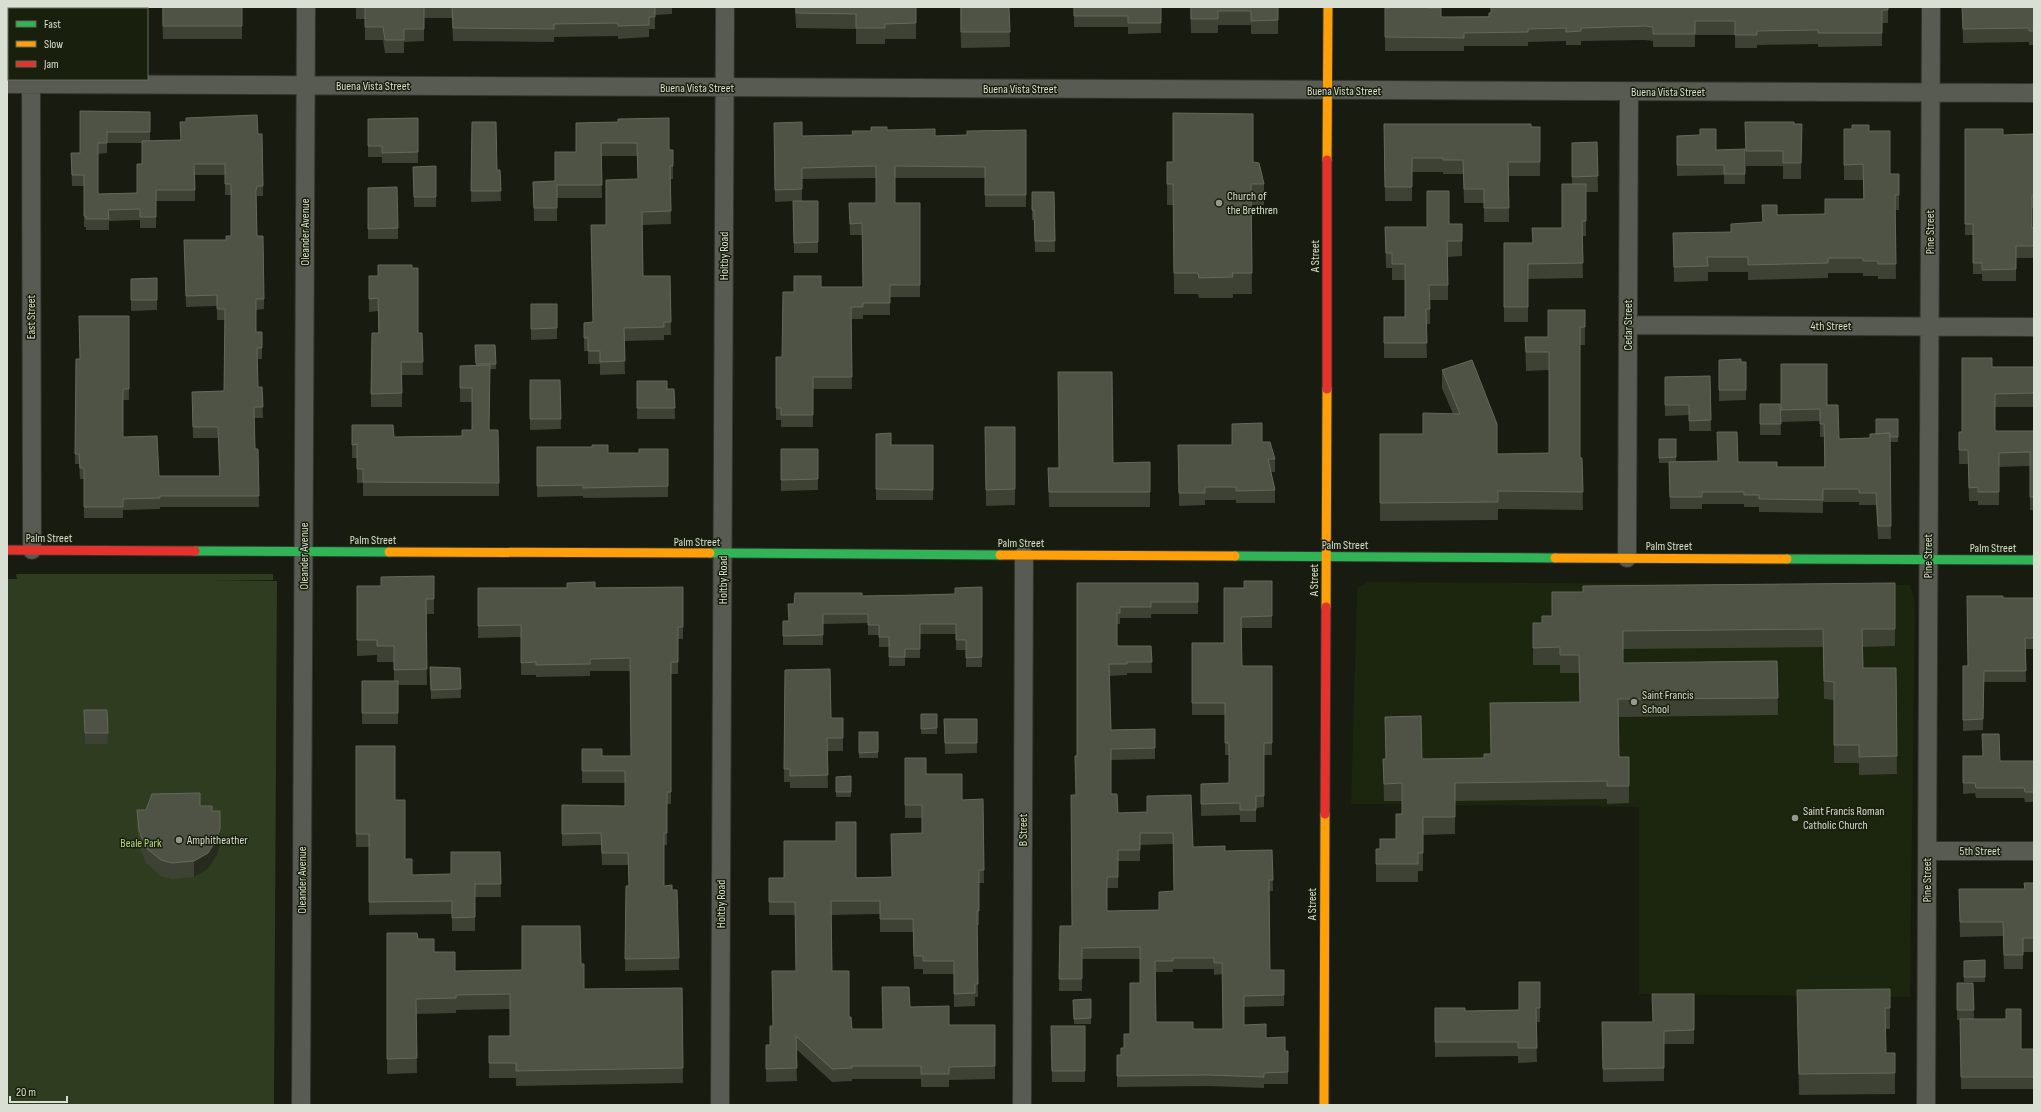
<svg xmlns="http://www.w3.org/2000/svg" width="2041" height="1112" viewBox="0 0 2041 1112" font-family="'Sofia Sans Condensed',sans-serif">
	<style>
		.built { fill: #1c250d }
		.green { fill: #303c1f }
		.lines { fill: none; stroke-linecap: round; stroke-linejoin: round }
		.street-casing { stroke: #32342d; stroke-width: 20 }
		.fast-casing { stroke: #32342d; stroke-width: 11 }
		.slow-casing { stroke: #32342d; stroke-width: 11 }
		.jam-casing { stroke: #32342d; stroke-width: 11 }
		.street { stroke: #575b51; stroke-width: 18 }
		.fast { stroke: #30b455; stroke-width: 9 }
		.slow { stroke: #ff9f0a; stroke-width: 9 }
		.jam { stroke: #e5322d; stroke-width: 9 }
		.wall { fill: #3d4234; fill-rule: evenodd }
		.shaded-wall { fill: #272b1e }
		.building { fill: #4e5345; stroke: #63695b; fill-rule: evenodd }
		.poi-dot { fill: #959a8e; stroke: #181f0c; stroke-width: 1.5 }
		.labels { text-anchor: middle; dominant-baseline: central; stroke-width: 3; stroke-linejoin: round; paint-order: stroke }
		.street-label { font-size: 12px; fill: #d9dfd2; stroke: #181f0c }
		.poi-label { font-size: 12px; fill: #d9dfd2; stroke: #181f0c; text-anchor: start }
		.park-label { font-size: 12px; fill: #b5d980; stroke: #181f0c }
	</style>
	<rect width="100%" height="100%" fill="#171b10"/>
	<path class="built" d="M1368 582 1910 585 1915 601 1910 997 1639 994V807L1351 804 1357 588Z"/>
	<path class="green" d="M16 574H273V580H213L277 581 274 1105 7 1104V579H17Z"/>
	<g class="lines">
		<defs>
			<path id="street" d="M7 84 2034 93
				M31 84 32 550
				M1628 325 2034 327
				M1627 558 1629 92
				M1927 851H2034
				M301 1105 306 7
				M720 1105 725 7
				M1022 1105 1024 555
				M1926 1105 1931 7"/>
			<path id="fast" d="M195 551 389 552
				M710 553 1000 555
				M1235 556 1555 558
				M1787 559 2034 560"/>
			<path id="slow" d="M1327 160 1328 7
				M389 552 710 553
				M1000 555 1235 556
				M1555 558 1787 559
				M1326 607 1327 389
				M1324 1105 1325 814"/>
			<path id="jam" d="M1327 389V160
				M7 550 195 551
				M1325 814 1326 607"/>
		</defs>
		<use href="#street" class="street-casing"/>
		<use href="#fast" class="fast-casing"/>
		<use href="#slow" class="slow-casing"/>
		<use href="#jam" class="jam-casing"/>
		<use href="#street" class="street"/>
		<use href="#fast" class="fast"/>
		<use href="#slow" class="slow"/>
		<use href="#jam" class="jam"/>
	</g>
	<path class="wall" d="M7 7 9 9V30H7Z
		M162 7H242V39H163Z
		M356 7H672V14L655 15V29H649V37L618 39V36L554 37V42L453 41 452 18H424V41L404 42V53H385L383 40H365V19H356Z
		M795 7H916V39H885V44H856V29L796 28Z
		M960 7H1009L1010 47 961 48Z
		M1074 7H1161V33L1128 34V27H1074Z
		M1190 7H1278V34H1251V25H1218V33H1191Z
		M1390 7H1428V8L1441 17 1888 7V23H1882V46L1818 47V44L1757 45V48H1735V35H1695V47H1653V41L1645 40 1581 41V45H1566V41L1528 42V46H1464V51H1385V8H1390Z
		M1962 7H2034V45H2029V42L1963 43Z
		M80 111 150 112V141L180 140 262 134 263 196H257L256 201 257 236 264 299V309L256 310V332H262V359H257L258 387H262L263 418H254L255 449H258L259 507H160V509L123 510V518H84V479H80L79 464H75L76 359H80L129 316V400H123V437L159 476H219L218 438H193L192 392 224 391 225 320H217V306L186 307 184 240H226L231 236V195H225V175H195V201H156V228H140V220L109 221V230H86V227H84V186H72L71 153H80ZM107 143H142V164L137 193 98 194V154L107 153Z
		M418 118V163H382V157H368V119Z
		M472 122 497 170H500L501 201 471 202Z
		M1745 122 1794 124H1802L1801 179H1783V166H1746Z
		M576 123 669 150H673V179H670L671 224 642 225 643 276H670L671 335H664V340L624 341 625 374 600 375V364H588V351H584V323L593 322 591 225H606L638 179 637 156H601L602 198H557V221H534L533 182 555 181 576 152Z
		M774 123 802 136 853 135 887 130 935 136 967 135 1026 130V207H985V178H895V203H920V297H890V315H863V319H851L852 389H813V427H781V420H776V357H782L794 292 821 287H863L862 235H850L849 203H876V178L802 179V201L818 242V253H794L793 201 775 202Z
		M1384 124 1540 127V176H1509V222H1484V203H1464L1463 174H1443V172H1412V201H1385Z
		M1844 129H1852L1869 131 1890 174H1899V210H1895L1896 279H1878V276H1863V273H1828V278L1748 280V272H1708V281L1674 282 1673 233 1731 232 1763 222 1777 215 1825 214 1863 199V180H1844Z
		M1965 129 2003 135 2034 134V208H2032V228H2034V258H2016V281H1982V274H1973V235H1965Z
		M1677 136 1716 150 1745 149V184H1724V175L1677 176Z
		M1597 142 1598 192H1586V236H1582L1583 278 1528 279V322H1504V243H1532L1562 228 1572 184V143Z
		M1253 162 1264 184V205H1251L1252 294H1233V298H1199L1198 294H1174L1173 205H1167V183Z
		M436 166V207H414L413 167Z
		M368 188 398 228V239H368Z
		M1032 192H1054L1055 252H1035L1034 220H1032Z
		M1449 224H1462V256L1448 257V300H1430V324H1426L1427 358H1384V317H1405V280H1392V268H1386L1385 227H1427Z
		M369 276 418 333H422L423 375H402V407H371V394L378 333V311L369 312Z
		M157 278V310L131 311V279Z
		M531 304 557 328V339L531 340Z
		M1585 310V345H1580V458H1582L1583 510 1498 509V520L1380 521V434H1423L1453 414 1442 388V370L1497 454 1549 453V370L1526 371 1525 337H1548Z
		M475 345H495L496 369H490L489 430 499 483V496H363V483H357V458H352V425L394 437 462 436 472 430V402H460V366L476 365Z
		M1719 360 1741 362H1746V400L1719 401Z
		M1781 364 1827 405 1839 439 1870 438 1898 419V442H1890L1891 539H1878L1876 505H1859V502H1823V513L1759 512V507H1744V504H1702V509H1670L1669 463H1659V439H1676V461L1738 462 1777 467H1824V437H1820V421L1781 422Z
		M1992 367H2034V407H1995V431H2034V510H2030V466L1999 467V505H1978V501H1969L1968 464H1959V432H1962Z
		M1710 376 1711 431H1689V415L1665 416V377Z
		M530 380H560L561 429 530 430Z
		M637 381 667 389H674L675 419H637Z
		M1760 404H1780L1781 435H1760Z
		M985 427H1015V505L986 506Z
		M876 434 891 445H933V500H876Z
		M1262 442 1275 459V472H1271L1275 490V503H1236V500H1205V505L1179 506 1178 445H1232Z
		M537 447 608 453H639L668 449V497L583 498V496L537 497Z
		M781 449H818V490L781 491Z
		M1150 462V507H1049L1048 468H1059Z
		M434 576V614H426L427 685H398V724H362V681H394V662H377V655L357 656V586H381Z
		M1272 581V628H1242V666H1272V755H1264V807L1256 808V822H1240V815L1201 816V784L1229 783V755H1225V715H1192V643H1224L1244 588Z
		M1077 583H1198V614H1151V618H1120V624H1117V646H1151L1152 673H1127V675L1109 676 1111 730 1155 729V759L1111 760V794L1118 813 1147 812 1193 847 1225 851 1272 850 1273 891H1269L1270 970H1284V1006L1244 1007V1025L1266 1038 1285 1051H1288V1084H1264V1088L1208 1086 1117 1087V1055H1121L1130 1034 1140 983V959H1082V991H1059L1060 926H1072L1077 756ZM1173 844 1174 891 1159 910 1107 911V888H1118V861H1140V845ZM1173 969H1214V975L1222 974 1223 1029H1193L1156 1022 1155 972H1173Z
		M1895 583V646L1863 647V668H1896L1897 774 1859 775V763H1834V700L1824 699 1823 647 1623 649V663L1777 661 1778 715 1619 717V757H1629V803L1607 804V799L1455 801V834L1423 835V871H1418V882H1376V849H1380L1396 839 1402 814V801H1384L1383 759 1484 758 1490 754 1580 702 1579 673H1560V665H1533V623H1542L1583 592Z
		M683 587V639H678V674H671V804H667V845H664V886L679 958V970L625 971 626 886H629L628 865H602L601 845 562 846V805L625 806V783H582V749L602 756H631L630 671H590V676L536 677V675H521V637L478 638V588Z
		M982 587V667H966V650H956V634H920V658H905V666H889V647H879V635H868V623L823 624V645H783V621H789L794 604 862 596 955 594Z
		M2003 598H2034V649H2025L2026 682H1984L1983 730 1963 731V666H1968Z
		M430 667 460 668 461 698 431 699Z
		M785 670 831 718H843V751H827L828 788H790V782H784Z
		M107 710 108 744H85L84 711Z
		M921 714H937V734H921Z
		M944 719H977V753L945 754Z
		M859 732H878V758H859Z
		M356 746 395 800 405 859 412 875 451 874 500 852 501 897H475V931H452V914L369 915V847H356Z
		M1963 756 2000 761H2034V802H2025L2024 798H1976L1975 793 1963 794Z
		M905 758 926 774 962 800 983 799 984 883H979V925H977L978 997H975V1006L954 1007V974H923V969H914L913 932H880V914L831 915 832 971 849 1017 852 1029H882L910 1007 949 1025H995V1079L949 1080V1087H921V1079H852V1081L832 1082 796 1049 797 1081 766 1082V1045H770L773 1026 772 971H796L795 915H769V878L892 877 922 833V818H905Z
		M851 776V797H836V777Z
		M200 806 212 811 220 827V844L217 855 208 869 194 877 172 879 161 876 146 863 139 846 137 826V810H146Z
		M2034 883V952H2023V969H2004L2003 936 1960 937 1959 889H2024Z
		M387 933 418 939 455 971 522 970 581 964 584 989 682 988 683 1083 516 1086V1078H489V1036H510V1009L456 1010V1013L416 1014 417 1073 387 1074Z
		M1985 960V982H1964V961Z
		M1540 982V1022H1536L1537 1062 1518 1063V1056L1435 1057V1008L1465 1011 1519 1010Z
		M1957 983H1973L1974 1019 2021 1049H2034V1089H1961L1960 1020H1957Z
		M1890 989V1029H1885L1886 1053H1895V1094L1799 1095 1797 1011Z
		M1694 994V1044H1664V1081L1603 1082 1602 1022H1653Z
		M1091 999V1024H1074L1073 1000Z
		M1051 1026H1085V1082H1052Z"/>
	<path class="shaded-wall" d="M257 186V196L256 202V191Z
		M220 811V844L217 855 208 869 194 877V861Z"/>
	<path class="building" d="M7 7H134V9H9V17H7Z
		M163 7H242V26H163Z
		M365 7H424V29H404V40H385L383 27H365Z
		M452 7H655V17H649V25L618 26V23L554 24V29L453 28Z
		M796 7H916V23L885 24V28H856V14L796 13Z
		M961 7H1009L1010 32H961Z
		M1074 7H1161V23H1128V16H1074Z
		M1191 7H1278V20L1251 21V11H1218V19H1191Z
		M1390 7H1428V8H1441V17H1489V13H1491V7H1888V10H1882V33H1818V30L1757 31V35H1735V21H1695V34H1653V27L1645 26 1581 28V31L1566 32V28L1528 29V32L1464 33V38L1385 37V8H1390Z
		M1962 7H2034V31H2029V28L1963 29Z
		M80 111 150 112V132H107V143H98V194L137 193V164H142V141L181 140 180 122H186V118L257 115 258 134H262L263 186H257L256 191 257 236H263L264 299H256V332H262V348H257L258 387H262L263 407H254L255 449H258L259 496H160V498L123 499V507H84V468H80L79 454H75L76 359H80L79 316H129V389H123V437L157 436 159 476H220L218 427H193L192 392 224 391 225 309H217V295L186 296 184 240H226V236H231V184H225V164H194L195 190H156V217H140V209L108 210 109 219H86V216H84V175H72L71 153H80Z
		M1173 113 1253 114V162L1259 163 1264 184H1251L1252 273H1232L1233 277 1199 278 1198 273H1174L1173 184H1167V162H1173Z
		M418 118V152L382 153V146H368V119Z
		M669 118V150H673V166H670L671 211 642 212 643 276H670L671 322H664V327L624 328 625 361 600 362V351H588V338H584V323L593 322 591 225H606V180L638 179 637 143H601L602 185H557V208H534L533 182 555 181V152H576V123L618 122V119Z
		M472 122H496L497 170H500L501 191H471Z
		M802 122V136L853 135 852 131H871V127H887V130L935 129V136L967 135V131L1026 130V195H985V167L895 166V203H920V285H890V303H863V307H851L852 377H813V415H781V408H776V357H782L783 292H794V276H821V287H863L862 223 850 224 849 203H876V166L802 168V189L775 190 774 123Z
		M1745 122H1794V124H1802L1801 163H1783V151H1746Z
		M1384 124H1531V127H1540V162H1508L1509 208H1484V189H1464L1463 160H1443V158H1412V187H1385Z
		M1852 125H1869V131H1890V174H1899V195H1895L1896 264H1878V261H1863V258H1828V263L1748 265V257H1707L1708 266 1674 267 1673 233 1731 232V224L1763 222 1762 205H1777V215L1825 214V199H1864L1863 164 1844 165V129H1852Z
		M1700 129H1716V150L1745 149V174H1724V165H1677V136L1700 135Z
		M1965 129H2003V135L2034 134V196H2032V228H2034V246H2016V269L1982 270V263H1973V224H1965Z
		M1597 142 1598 176 1572 177V143Z
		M436 166V197H414L413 167Z
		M1562 184H1586V221H1582L1583 263 1528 264V307H1504V243H1533L1532 228H1562Z
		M397 187 398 228 368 229V188Z
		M1427 191H1449V224H1462V241H1447L1448 285H1429L1430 309H1426L1427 343H1384V317H1405V264H1392V253H1386L1385 227H1427Z
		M1032 192H1054L1055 241H1035L1034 210H1032Z
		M793 201H818V242L794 243Z
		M378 265H412V268H418V333H422L423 362H401L402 393 371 394 372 333H379L378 298 369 299V276H378Z
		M157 278V300H131V279Z
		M531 304H557V328L531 329Z
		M1548 310H1585V327H1580V458H1582L1583 492 1498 491V502L1380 503V434H1423V413L1460 414 1442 370 1472 360 1497 424V454L1549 453V352H1526L1525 337H1548Z
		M475 345H495L496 364H476Z
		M1962 358H1992V367H2034V393L1995 394V431H2034V497H2030V452L1999 453V492H1978V487L1969 488 1968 450H1959V432H1962Z
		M1741 359V362H1746V390H1719V360Z
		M1781 364H1827V405H1838L1839 439 1870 438V434L1890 433 1891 526H1878L1876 493H1859V489H1823V500L1759 499V495H1744V492H1702V497H1670L1669 462 1718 461 1717 432H1737L1738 462H1777V467H1825L1824 424H1820V409L1781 410Z
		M490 365 489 430H498L499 483 363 482V469H357V444L352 445V425H393L394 437 462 436V430H472V388H460V366Z
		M1058 372H1112L1113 463 1150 462V492H1049L1048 468H1059Z
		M1710 376 1711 420 1689 421V405H1665V377Z
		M530 380H560L561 419H530Z
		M637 381H667V389H674L675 408H637Z
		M1760 404H1780L1781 424H1760Z
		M1876 419H1898V437H1890V433L1876 434Z
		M1262 423V442H1270L1275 459H1268L1275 490 1236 491V487H1205V493H1179L1178 445H1232V424Z
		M985 427H1015V489L986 490Z
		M891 433V445H933V490L876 489V434Z
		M1659 439H1676V457L1659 458Z
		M592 445H608V453H639V449H668V486L583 488V485L537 486V447H592Z
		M781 449H818V479L781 480Z
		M434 576V599H426L427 669 394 670V646H377V640H357V586H381V577Z
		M1244 581H1272V616L1241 617 1242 666H1272V743H1264V796H1256V810H1240V803L1201 804V784L1229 783V743H1225V703H1192V643H1224V588H1244Z
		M595 582V588L683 587V627H678V662H671V792H667V833H664V886L672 885V890H677L679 958 625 959 626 886H629L628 853H602L601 833 562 834V805L625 806V771H582V749H602V756H631L630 658 590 659V664L536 665V662L521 663V625L478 626V588H567V583Z
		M1077 583H1198V602H1151V607H1120V613H1117V646H1151L1152 662H1127V664H1109L1111 730 1155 729V748L1111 749V794H1117L1118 813 1147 812V796L1191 795 1193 847 1225 846V851L1272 850 1273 880H1269L1270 970H1284V995L1244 996V1025L1266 1024V1038L1285 1037V1051H1288V1072L1264 1073V1077L1208 1075 1117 1076V1055H1121V1048H1124V1034H1130V983H1140V947L1082 948V979H1059L1060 926H1072L1071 795H1076L1075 756H1077ZM1140 833H1173L1174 891 1159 892V910L1107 911V877H1118V850H1140ZM1173 958H1214V963H1222L1223 1029H1193V1022H1156L1155 961H1173Z
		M1895 583V629H1862L1863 668H1896L1897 756 1859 757V745H1834V682L1824 681 1823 629 1623 631V663L1777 661 1778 698 1618 699 1619 757H1629V786H1607V781L1455 783V817H1423V853H1418V864H1376V849H1380V839H1396V814H1402V783L1384 784 1383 759H1386L1385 717 1421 716 1422 759 1484 758V754H1491L1490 703 1580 702 1579 655H1560V647L1533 648V623H1542V616H1552V592H1583V586Z
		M982 587V657L966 658V640H956V624H920V649H905V657H889V637H879V625H868V614H823V635L783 636V621H789L788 604H794L795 593H862V596L921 595 955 594V588Z
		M1967 596H2003V598H2034V638H2025L2026 671H1984L1983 719 1963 720V666H1968Z
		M430 667 460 668 461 689 431 690Z
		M830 669 831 718H843V738H827L828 775 790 776V769H784L785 670Z
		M362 681H398V713H362Z
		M84 710H107L108 733H85Z
		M921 714H937V728L921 729Z
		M944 719H977V743H945Z
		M859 732H878V752L859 753Z
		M1982 734H1999L2000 761H2034V792H2025L2024 788H1976L1975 783H1963V756H1983Z
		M356 746H395V800H405V859H412V875L451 874V852H500L501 884H475V917L452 918V901L369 902V834H356Z
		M905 758H926V774H962V800L983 799 984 870H979V911H977L978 984H975V993L954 994V961H923V956H914L913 919H880V901H831L832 971H849V1017H851L852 1029H883L882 987H909L910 1007 949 1006V1025H995V1066L949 1067V1074H921V1066H852V1068L832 1069 796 1036 797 1068 766 1069V1045H770V1026H773L772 971H796L795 902H769V878H784V841H836V822H856V878L892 877 891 834 922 833V805H905Z
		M851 776V792H836V777Z
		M200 793V806H212V811H220V829L217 839 208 853 194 861 172 863 161 860 146 848 139 830 137 810H146L152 794Z
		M2024 883H2034V938H2023V955H2004L2003 922H1960L1959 889H2025Z
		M522 926H580L581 964H584V989L682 988 683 1068 516 1071V1063H489V1036H510V994L456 995V998L416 999 417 1058 387 1059V933H417L418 939H434V952H455V971L522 970Z
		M1985 960V977H1964V961Z
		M1519 982H1540V1008H1536L1537 1048H1518V1042H1435V1008H1465V1011L1519 1010Z
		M1957 983H1973L1974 1010H1957Z
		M1890 989V1008H1885L1886 1053H1895V1073L1799 1074 1797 990Z
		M1652 994H1694V1030L1664 1031V1068L1603 1069 1602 1022H1653Z
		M1091 999V1018L1074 1019 1073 1000Z
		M2006 1009H2021V1049H2034V1077H1961L1960 1019H2006Z
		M1051 1026H1085V1071H1052Z"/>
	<g class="poi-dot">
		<circle cx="1219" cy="203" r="4"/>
		<circle cx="1634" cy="702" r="4"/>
		<circle cx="1795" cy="818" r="4"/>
		<circle cx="179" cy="840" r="4"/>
	</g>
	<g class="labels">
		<g class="street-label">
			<text x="373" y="86">Buena Vista Street</text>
			<text x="697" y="88">Buena Vista Street</text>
			<text x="1020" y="89">Buena Vista Street</text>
			<text x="1344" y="91">Buena Vista Street</text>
			<text x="1668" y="92">Buena Vista Street</text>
			<text transform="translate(305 232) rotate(-90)">Oleander Avenue</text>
			<text transform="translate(1930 232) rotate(-90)">Pine Street</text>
			<text transform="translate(724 256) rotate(-90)">Holtby Road</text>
			<text transform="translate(1315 256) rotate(-90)">A Street</text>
			<text transform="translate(31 317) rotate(-90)">East Street</text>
			<text transform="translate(1628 325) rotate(-90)">Cedar Street</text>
			<text x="1831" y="326">4th Street</text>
			<text x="49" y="538">Palm Street</text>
			<text x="373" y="540">Palm Street</text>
			<text x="697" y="542">Palm Street</text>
			<text x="1021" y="543">Palm Street</text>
			<text x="1345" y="545">Palm Street</text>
			<text x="1669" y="546">Palm Street</text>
			<text x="1993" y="548">Palm Street</text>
			<text transform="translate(304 556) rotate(-90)">Oleander Avenue</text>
			<text transform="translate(1928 556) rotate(-90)">Pine Street</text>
			<text transform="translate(723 580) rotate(-90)">Holtby Road</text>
			<text transform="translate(1314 580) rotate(-90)">A Street</text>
			<text transform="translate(1023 830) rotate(-90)">B Street</text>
			<text x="1980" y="851">5th Street</text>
			<text transform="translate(302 880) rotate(-90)">Oleander Avenue</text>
			<text transform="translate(1927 880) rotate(-90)">Pine Street</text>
			<text transform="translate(721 904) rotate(-90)">Holtby Road</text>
			<text transform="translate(1312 904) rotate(-90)">A Street</text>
		</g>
		<g class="poi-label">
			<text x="1227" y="196">Church of<tspan x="1227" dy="14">the Brethren</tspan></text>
			<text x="1642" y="695">Saint Francis<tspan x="1642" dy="14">School</tspan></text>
			<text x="1803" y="811">Saint Francis Roman<tspan x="1803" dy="14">Catholic Church</tspan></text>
			<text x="187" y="840">Amphitheather</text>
		</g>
		<g class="park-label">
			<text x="141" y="843">Beale Park</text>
		</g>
	</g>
	<rect width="2041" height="1112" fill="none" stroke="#d9dfd2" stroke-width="16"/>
	<rect x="8" y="8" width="140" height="72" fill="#181f0c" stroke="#656c5b"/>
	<rect x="16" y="21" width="20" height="6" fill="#30b455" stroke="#656c5b"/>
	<text x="44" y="28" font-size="12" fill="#d9dfd2">Fast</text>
	<rect x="16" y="41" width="20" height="6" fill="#ff9f0a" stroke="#656c5b"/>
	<text x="44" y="48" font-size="12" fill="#d9dfd2">Slow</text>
	<rect x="16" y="61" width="20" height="6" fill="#e5322d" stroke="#656c5b"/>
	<text x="44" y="68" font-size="12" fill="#d9dfd2">Jam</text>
	<path d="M10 1096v6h57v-6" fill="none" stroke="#d9dfd2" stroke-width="2"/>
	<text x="16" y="1096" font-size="12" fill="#d9dfd2" stroke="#181f0c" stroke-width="3" paint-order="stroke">20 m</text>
</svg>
